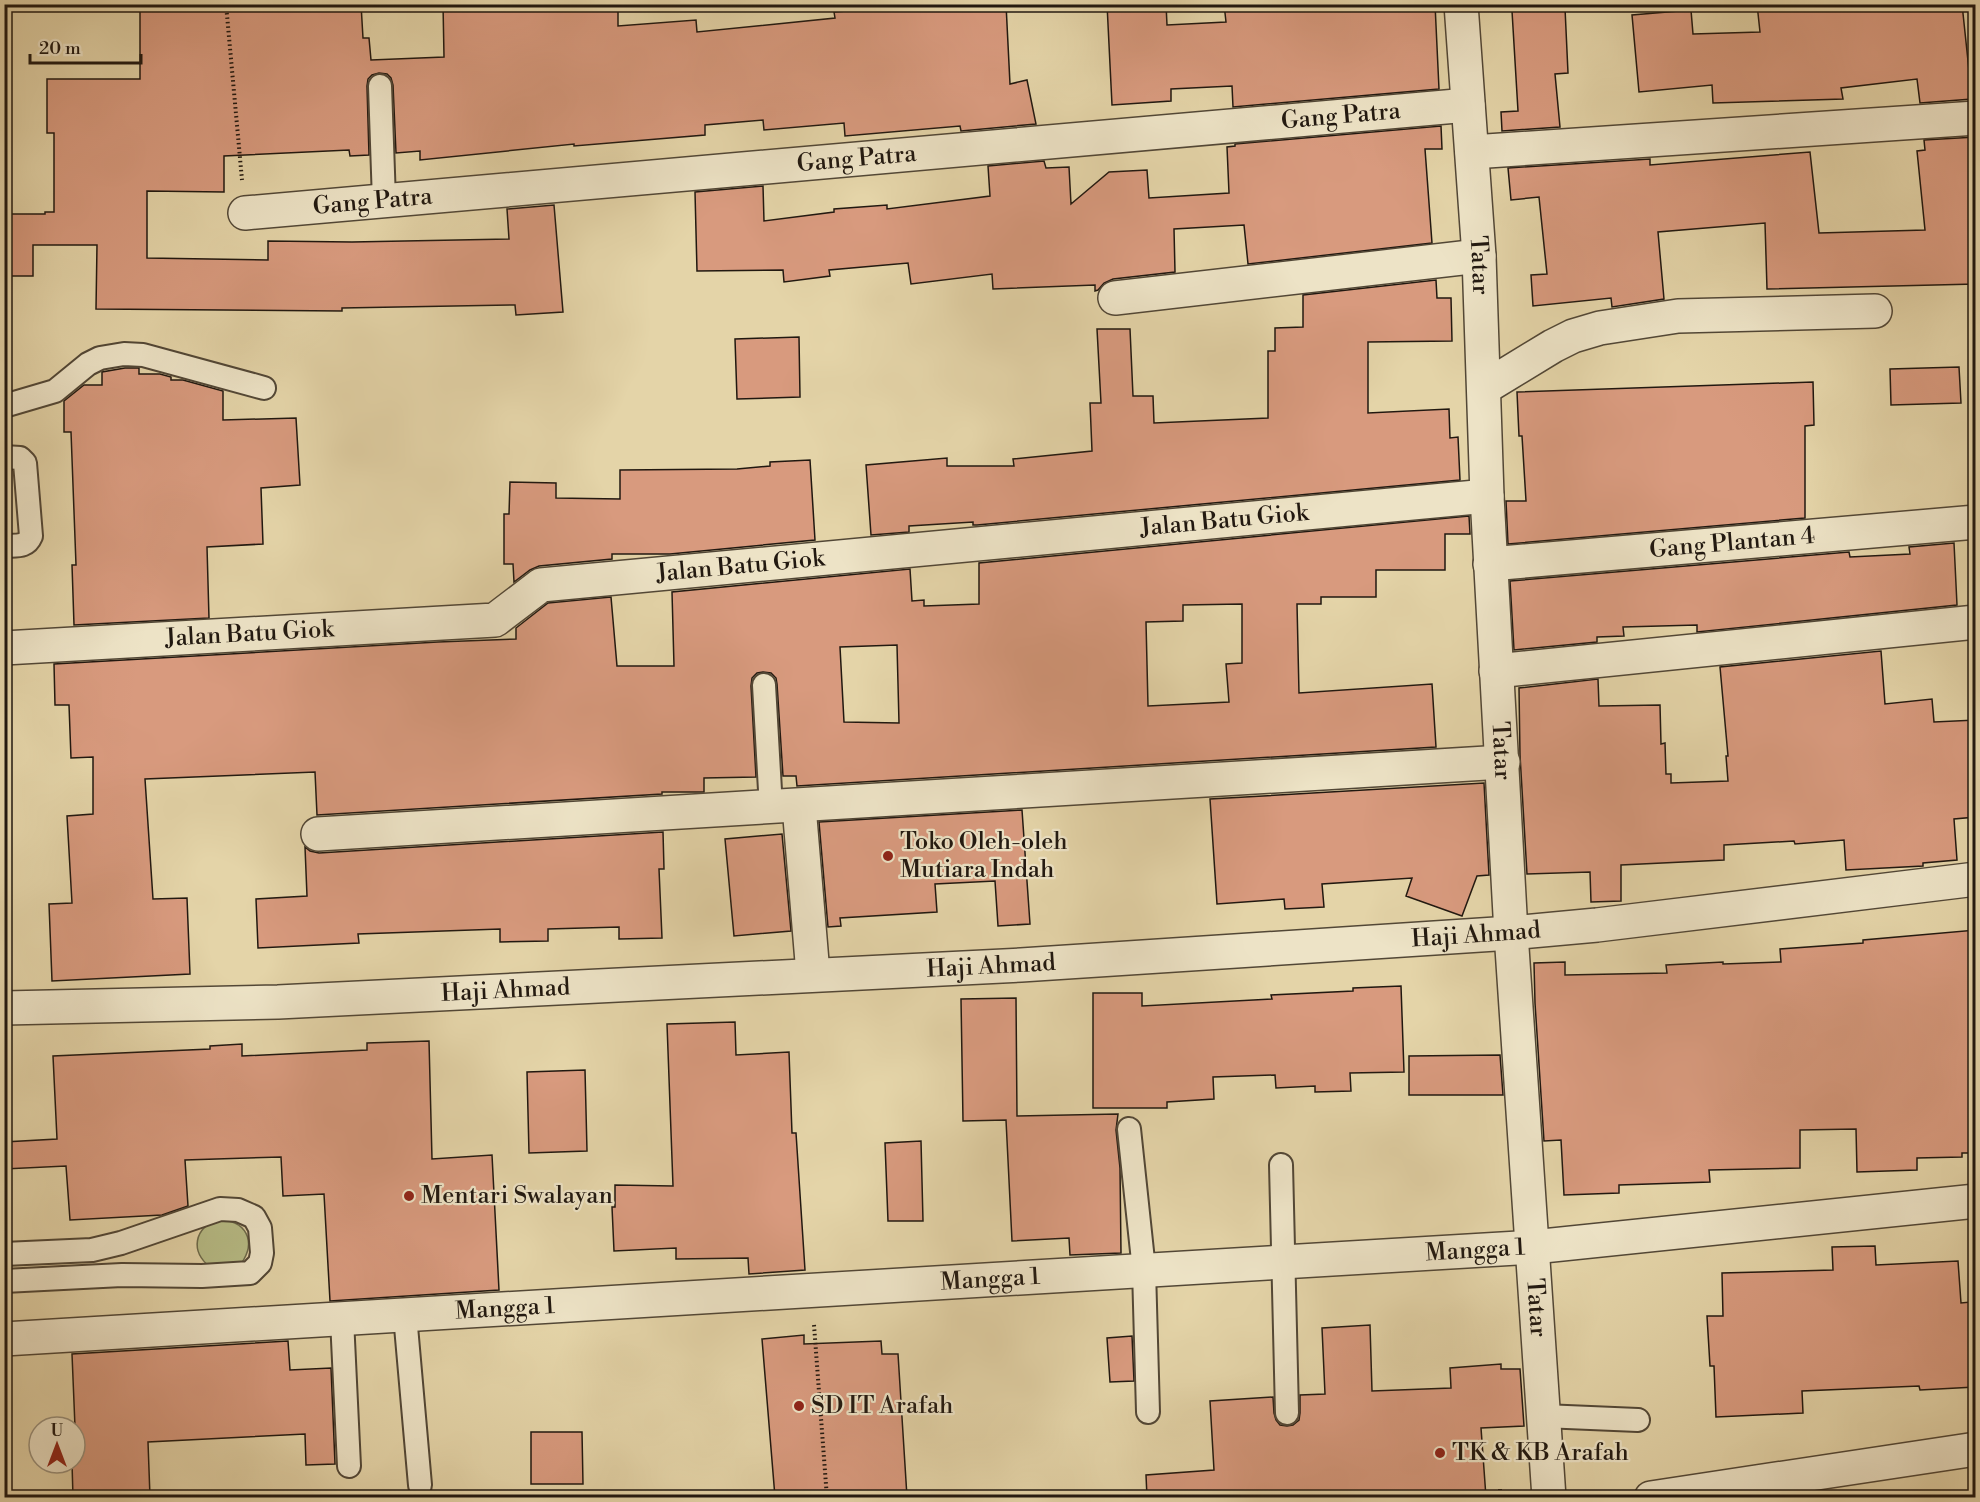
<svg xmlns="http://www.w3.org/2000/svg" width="1980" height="1502" viewBox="0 0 1980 1502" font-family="'Libre Bodoni',serif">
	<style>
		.green { fill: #b7bc86; stroke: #6c6a4b; stroke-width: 1.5 }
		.building { fill: #d89a7e; stroke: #211810; stroke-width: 1.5; fill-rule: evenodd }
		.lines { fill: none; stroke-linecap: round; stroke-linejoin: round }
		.lane-casing { stroke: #524736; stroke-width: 26 }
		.street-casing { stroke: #524736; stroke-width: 36 }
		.path { stroke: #211810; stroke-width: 4; stroke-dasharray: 1.5 3; stroke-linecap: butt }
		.lane { stroke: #ede3c6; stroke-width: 22 }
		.street { stroke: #ede3c6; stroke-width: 33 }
		.poi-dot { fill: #8f2418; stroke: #ede3c6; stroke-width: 2 }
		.labels { text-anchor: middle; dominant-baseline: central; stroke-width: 4.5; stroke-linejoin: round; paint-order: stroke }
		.street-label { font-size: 24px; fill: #211810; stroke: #ede3c6 }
		.poi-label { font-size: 24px; fill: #211810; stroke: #ede3c6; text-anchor: start }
	</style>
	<rect width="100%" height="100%" fill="#e4d4a8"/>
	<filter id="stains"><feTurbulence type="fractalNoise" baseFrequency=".00333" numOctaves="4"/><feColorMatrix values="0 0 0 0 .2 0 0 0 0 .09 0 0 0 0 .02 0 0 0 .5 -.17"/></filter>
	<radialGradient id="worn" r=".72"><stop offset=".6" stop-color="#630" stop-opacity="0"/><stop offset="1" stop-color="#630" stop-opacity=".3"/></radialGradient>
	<path class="green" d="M218 1220C246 1220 257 1241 241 1264L210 1267C190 1251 194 1228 218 1220Z"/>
	<path class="building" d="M140 4H361L363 38H369L371 60 444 57 443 4H618V26L696 20 697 32 835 18 834 12 898 7 897 4H1006L1010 84 1027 80 1036 124 961 131 960 126 845 136 844 123 764 130 763 120 705 125V135L574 146V144L420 160V151L396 153 393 85 391 78 387 74 379 73 372 75 368 79 367 86 369 155 350 156 349 150 224 156V192L147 191V258L268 260V241L352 242 509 239 507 209 554 205 563 312 516 315 515 305 342 308V311L96 309 97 245H33V276H5V214H45V212H54V133H47V79H140Z
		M1107 4H1166L1167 25 1226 22 1224 4H1435L1439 89 1233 107 1232 86 1171 89V101L1112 105Z
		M1757 4H1962L1972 99 1920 103 1917 79 1841 88 1843 99 1713 103 1712 85 1639 92 1632 15 1691 10 1693 34 1760 32Z
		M1565 8 1568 73 1555 74 1560 127 1502 131 1501 112 1518 111 1512 11Z
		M1441 126 1442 149H1425L1432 243 1248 264 1244 225 1174 229 1175 272 1113 279 1104 283 1098 290 1095 291V285L993 289 992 274 911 284 908 263 829 270 830 276 784 282 783 270 697 271 695 192 763 186 764 221 834 212V209L887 205V209L990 196 988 166 1044 161 1046 168 1069 167 1071 204 1109 172 1147 170 1149 198 1229 193 1227 147 1235 146V144Z
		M1976 137V284L1767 289 1765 223 1658 232 1664 299 1612 307 1611 298 1533 306 1531 275 1547 274 1539 197 1511 200 1508 168 1650 159V165L1810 152 1819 233 1925 230 1917 151 1925 150 1924 140Z
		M1436 280 1437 298H1451L1452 341 1368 342V413L1449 409 1450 438 1458 437 1460 480 977 525H973V522L909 526V532L871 535 866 465 947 458V466H1014L1013 459 1092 451 1090 403H1101L1097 329H1130L1133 396H1153L1154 423 1268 418V351H1275V328L1303 327V295Z
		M799 337 800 397 737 399 735 339Z
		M1959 367 1961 403 1891 405 1890 369Z
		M125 368H139V374H160L171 377V380H183L223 391V420L296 418 300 485 261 488 263 544 207 547 209 618 74 625 72 565H76L71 432H64V401L84 385H102V372Z
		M1813 382 1814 425 1805 426V518L1508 544 1506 501H1526L1522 436H1519L1517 392Z
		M810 460 815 540 670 554H612V559L539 566 530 570 514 582 513 564H504V514H509L510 482 556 483V498L620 499V470L737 469 770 466V462Z
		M1469 516 1470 534H1445V570H1376V597H1321V604H1297L1299 693 1432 684 1436 747 797 786 796 776H783L777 684 776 678 771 673 763 672 757 673 752 678 751 686 756 777 704 778V792H662V794L317 815 315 772 145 779 153 899 187 898 190 974 52 981 49 904 72 903 67 816 93 814V757L71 758 69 705H55L54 664 438 642 516 639V628L548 603 611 597 617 666H674L672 592 910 569 912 601 924 600V606L979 604V563ZM1242 604V663L1226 664 1229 702 1148 706 1146 622 1183 621V605ZM897 645 899 723 844 722 840 647Z
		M1954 543 1957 605 1697 632V625L1623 627 1624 636 1597 637V642L1514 650 1510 581 1849 552 1850 557 1910 554 1909 547Z
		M1881 651 1885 704 1932 699 1934 722 1976 720V817L1954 819 1957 860 1923 863V866L1846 870 1844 840 1795 844 1794 841 1724 845V860L1621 865V901L1591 902 1590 872 1527 874 1520 755 1519 688 1598 679 1599 706 1660 705 1661 744 1665 743 1666 774H1671V783L1728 781 1726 756H1728L1720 667Z
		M1484 783 1489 875 1477 876 1462 916 1406 896 1412 878 1322 884 1324 907 1285 909 1284 899 1217 904 1210 799Z
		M1022 810 1030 924 998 926 995 881 935 884 937 912 840 918 841 926 828 927 819 822Z
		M663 832 664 869H659L662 938 619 939V927L548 929V941L500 942V929L358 934 359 943 258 948 256 899 307 896 305 847 310 851 319 853Z
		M782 834 791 931 734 936 725 839Z
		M1976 930V1153H1962V1157L1917 1158V1170L1857 1172 1856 1129 1800 1130V1168L1709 1170 1710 1182 1619 1185V1193L1564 1195 1561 1140 1544 1141 1535 1003 1534 963 1565 962V975L1667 973 1666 965 1723 962V964L1781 962 1780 949 1863 943V940Z
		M1401 986 1404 1072 1350 1073 1351 1091 1315 1092V1086L1276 1088 1275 1075 1213 1077 1214 1099 1167 1102V1108H1093V993H1142V1006L1272 999 1271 995 1353 991V988Z
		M1016 998 1017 1116 1118 1114 1116 1130 1120 1168 1121 1253 1070 1255 1069 1238 1012 1241 1006 1120 963 1121 961 999Z
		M735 1022 736 1055 789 1052 792 1133H796L805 1270 749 1274 748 1258 676 1259V1248L614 1251 612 1207H615V1185L673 1186 667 1024Z
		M429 1041 432 1159 492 1155 499 1290 330 1301 324 1194 283 1196 281 1157 185 1160 188 1206 162 1215 70 1220 66 1166 4 1169V1142L57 1139 53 1056 210 1049V1046L242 1044V1056L367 1050V1043Z
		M1500 1055 1503 1095H1409V1056Z
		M585 1070 587 1151 529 1153 527 1072Z
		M921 1141 923 1221H888L885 1143Z
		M1875 1246 1876 1265 1958 1261 1961 1303 1971 1302 1975 1387 1920 1390 1919 1386 1802 1391 1803 1413 1716 1417 1714 1366H1710L1707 1316H1723L1722 1273 1833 1270 1832 1247Z
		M1370 1325 1372 1391 1451 1388 1450 1368 1501 1364V1369H1520L1524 1426 1481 1428 1486 1497H1147L1146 1475 1214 1470 1210 1401 1273 1397 1274 1413 1276 1420 1280 1425 1287 1426 1293 1425 1299 1420 1300 1413V1395L1325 1394 1322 1328Z
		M804 1335V1344L881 1341 882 1354H898L907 1497H775L762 1339Z
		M1132 1336 1134 1381 1110 1382 1107 1338Z
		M288 1341 290 1370 331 1368 335 1464 306 1465 305 1434 148 1442 150 1497H73L72 1463H75V1427L72 1354Z
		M531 1432H582L583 1484H531Z"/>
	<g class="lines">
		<defs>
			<path id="lane" d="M380 86 384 201
				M4 406 55 391 88 364 100 358 124 354 143 355 264 388
				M4 457 20 458 25 463 31 536C26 548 16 545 4 546
				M764 685 771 808
				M1129 1129 1144 1270 1148 1412
				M1281 1165 1287 1413
				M4 1254 92 1250 121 1243 220 1209 238 1210 254 1217 260 1228 262 1253 260 1263 250 1273 202 1276 122 1275 4 1281
				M405 1315 420 1485
				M342 1319 349 1466
				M1543 1416 1638 1420"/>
			<g id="street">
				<path id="s1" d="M1461 4 1479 256 1487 496 1511 933 1549 1498"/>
				<path d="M1472 152 1976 118"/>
				<path id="s2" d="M245 213 1468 105"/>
				<path d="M1115 298 1479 256"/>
				<path d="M1484 388 1553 346 1573 336 1600 328 1678 316 1875 311"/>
				<path id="s3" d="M1490 564 1976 522"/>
				<path id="s4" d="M4 648 495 620 541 585 1487 496"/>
				<path d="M1496 671 1976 622"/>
				<path d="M799 806 813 974"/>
				<path d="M318 834 1503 762"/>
				<path id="s5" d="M4 1008 278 1002 1021 965 1511 933 1597 925 1976 879"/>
				<path id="s6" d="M4 1339 1533 1247 1976 1201"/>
				<path d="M1651 1498 1976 1449"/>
			</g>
		</defs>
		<use href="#lane" class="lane-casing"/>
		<use href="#street" class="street-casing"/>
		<path class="path" d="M226 4 242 180
			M814 1325 827 1498
			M1500 1489V1498"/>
		<use href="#lane" class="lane"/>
		<use href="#street" class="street"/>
	</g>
	<g class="poi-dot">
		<circle cx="888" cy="856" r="6"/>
		<circle cx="409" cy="1196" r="6"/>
		<circle cx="799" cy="1406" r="6"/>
		<circle cx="1440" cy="1453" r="6"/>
	</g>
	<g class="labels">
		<g class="street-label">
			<text stroke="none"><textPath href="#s2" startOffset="1100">Gang Patra</textPath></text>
			<text stroke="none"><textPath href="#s2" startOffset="614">Gang Patra</textPath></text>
			<text stroke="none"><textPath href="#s2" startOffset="128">Gang Patra</textPath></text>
			<text stroke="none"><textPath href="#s1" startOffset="262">Tatar</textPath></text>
			<text stroke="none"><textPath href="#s4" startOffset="1236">Jalan Batu Giok</textPath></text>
			<text stroke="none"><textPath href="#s3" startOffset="243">Gang Plantan 4</textPath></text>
			<text stroke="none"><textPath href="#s4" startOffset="750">Jalan Batu Giok</textPath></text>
			<text stroke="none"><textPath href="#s4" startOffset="246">Jalan Batu Giok</textPath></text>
			<text stroke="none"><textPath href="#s1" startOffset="748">Tatar</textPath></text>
			<text stroke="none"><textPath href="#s5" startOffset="1474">Haji Ahmad</textPath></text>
			<text stroke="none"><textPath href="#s5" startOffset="988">Haji Ahmad</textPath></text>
			<text stroke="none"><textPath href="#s5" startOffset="502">Haji Ahmad</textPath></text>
			<text stroke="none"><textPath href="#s6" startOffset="1474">Mangga 1</textPath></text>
			<text stroke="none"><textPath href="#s6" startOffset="988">Mangga 1</textPath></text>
			<text stroke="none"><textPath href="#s1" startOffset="1306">Tatar</textPath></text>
			<text stroke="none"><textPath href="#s6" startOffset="502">Mangga 1</textPath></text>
		</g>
		<g class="poi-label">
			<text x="900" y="842">Toko Oleh-oleh<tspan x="900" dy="28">Mutiara Indah</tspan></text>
			<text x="421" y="1196">Mentari Swalayan</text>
			<text x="811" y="1406">SD IT Arafah</text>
			<text x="1452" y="1453">TK &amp; KB Arafah</text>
		</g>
	</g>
	<rect width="1980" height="1502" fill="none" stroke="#e4d4a8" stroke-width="24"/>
	<rect x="6" y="6" width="1968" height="1490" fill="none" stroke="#211810" stroke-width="3"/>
	<rect x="12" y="12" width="1956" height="1478" fill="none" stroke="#211810" stroke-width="1.5"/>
	<g transform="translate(57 1445)"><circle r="28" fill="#ede3c6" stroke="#9b927d" stroke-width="1.5"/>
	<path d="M0-4.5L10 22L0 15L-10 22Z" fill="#8f2418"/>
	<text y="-9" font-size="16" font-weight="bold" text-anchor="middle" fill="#211810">U</text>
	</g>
	<path d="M30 54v9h111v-9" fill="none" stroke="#211810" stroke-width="3"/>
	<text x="39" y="54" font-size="18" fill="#211810" stroke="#ede3c6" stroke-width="4.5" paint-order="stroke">20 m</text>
	<rect width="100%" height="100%" filter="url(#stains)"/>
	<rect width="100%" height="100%" fill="url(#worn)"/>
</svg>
